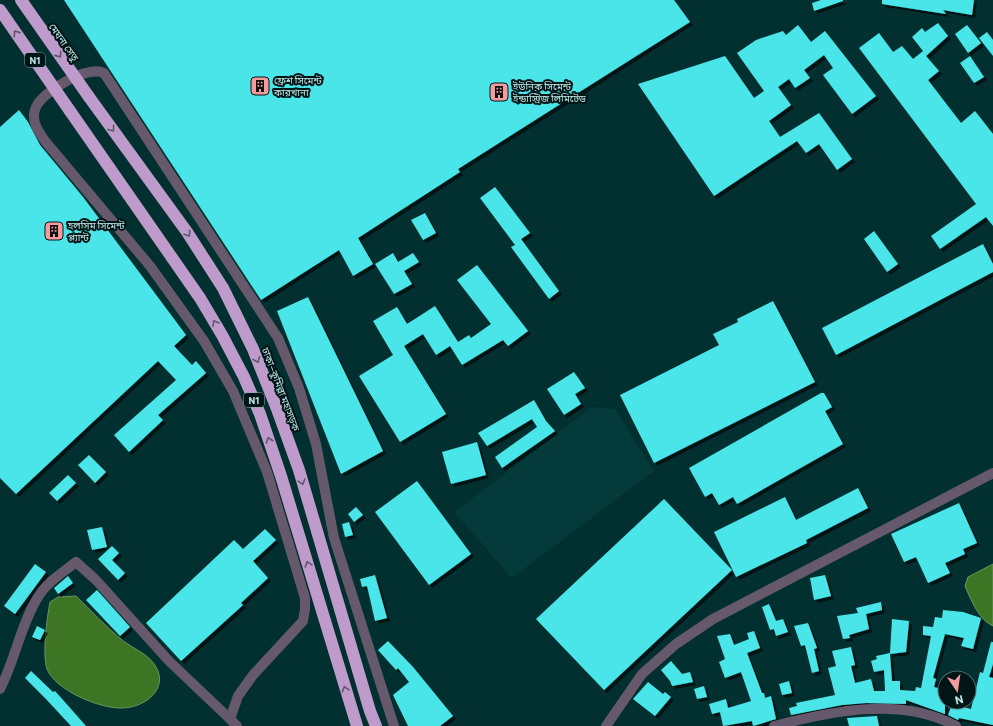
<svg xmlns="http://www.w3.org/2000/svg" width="993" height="726" viewBox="0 0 993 726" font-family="Commissioner,'Noto Sans Bengali',sans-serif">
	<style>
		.built { fill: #043a3a }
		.water { fill: #3e7524; stroke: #65975e }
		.building { fill: #49e5e8; filter: url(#shadow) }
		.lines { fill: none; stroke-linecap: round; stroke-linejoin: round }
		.minor { stroke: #67596c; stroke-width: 10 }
		.highway { stroke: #be9bca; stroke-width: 12 }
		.highway-bridge { stroke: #be9bca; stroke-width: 12 }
		.oneway { stroke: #5f5870 }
		.labels { text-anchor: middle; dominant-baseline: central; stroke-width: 4; stroke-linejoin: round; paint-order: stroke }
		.shield { fill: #001516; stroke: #87a7a8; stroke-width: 1 }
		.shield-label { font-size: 9px; font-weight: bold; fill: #c1e6e6 }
		.street-label { font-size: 10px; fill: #c1e6e6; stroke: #001516 }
		.poi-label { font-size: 10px; fill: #c1e6e6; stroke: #001516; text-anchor: start }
	</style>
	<defs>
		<filter id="shadow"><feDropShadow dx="3" dy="3" stdDeviation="0" flood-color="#0009"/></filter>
	</defs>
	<rect width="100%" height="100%" fill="#022f30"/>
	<path class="built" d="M592 407 615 409 654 471 512 578 454 512Z"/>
	<path class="water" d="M993 564V626C979 620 971 600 965 586L968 577Z
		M76 596C91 610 106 627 122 640 135 650 152 655 158 671 166 693 141 708 122 708 100 709 55 690 47 669 42 655 47 617 50 602L58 597Z"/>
	<path class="building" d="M64 0H674L690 22 458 169 460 172 358 238 373 264 353 276 339 250 261 300Z
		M821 0H843V1L814 11 812 3Z
		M882 0H974L972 15 943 10 946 14 882 4Z
		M938 23 948 36 926 56 939 71 928 80 961 123 975 111 993 134V226L986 217 940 249 931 236 976 204 859 48 879 33 893 52 902 46 913 59 923 51 912 37 922 28 925 32Z
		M798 25 811 42 825 31 876 96 852 114 823 75 833 68 824 55 804 70 810 78 795 88 789 79 778 87 791 105 769 121 780 137 819 113 852 159 837 170 819 144 806 153 797 141 714 196 638 84 725 56 754 98 764 91 737 53 756 40 783 31 786 35Z
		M967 25 981 43 968 53 955 34Z
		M987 32 993 40V56L979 38Z
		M970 56 984 77 974 83 960 63Z
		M19 110 28 122 40 145 83 197 186 335 174 346 192 365 196 361 206 373 158 415 163 420 129 452 114 435 176 380 158 361 16 494 0 478V127Z
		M495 187 530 233 521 239 559 291 549 299 511 247 515 245 480 198Z
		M425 213 436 233 423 240 411 220Z
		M874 231 898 264 887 272 864 239Z
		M983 244 993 264V272L836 355 822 328Z
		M393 253 398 262 413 253 419 262 404 271 412 284 394 294 375 264Z
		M477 265 528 331 508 346 503 340 462 365 450 346 436 355 423 334 404 346 446 414 400 442 359 376 393 355 373 321 397 307 407 324 435 306 458 342 469 335 471 338 491 324 457 280Z
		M308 297 383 451 341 474 277 311Z
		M773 301 815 382 654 463 620 395 719 345 713 334 738 322 737 319Z
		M574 372 585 388 575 394 581 404 564 415 547 389Z
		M821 393H824L832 407 825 411 843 444 737 504 733 497 719 505 712 493 705 497 689 468Z
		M534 400 546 421 555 431 502 468 495 457 537 427 532 419 487 446 478 433Z
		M477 442 486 475 451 484 442 452Z
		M89 455 106 472 95 483 78 465Z
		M68 475 76 483 57 501 49 493Z
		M417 481 471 554 429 585 375 512Z
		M858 488 868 508 806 540 807 543 736 577 714 532 785 497 796 520Z
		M664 499 732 570 604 690 536 619Z
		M959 503 977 543 963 549 965 554 945 563 950 573 928 583 916 557 904 562 891 534Z
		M356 507 363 515 354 522 348 514Z
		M349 522 353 535 345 537 342 524Z
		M102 527 107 547 92 550 87 530Z
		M265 529 276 540 253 561 268 578 241 603 243 605 181 661 146 623 234 540 243 549Z
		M112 546 119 553 112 560 125 573 118 580 98 559Z
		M35 564 46 572 15 614 4 606Z
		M375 575 387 618 375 621 367 586 362 587 360 579Z
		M825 575 831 596 814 600 810 578Z
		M68 576 73 583 58 594 54 588Z
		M97 590 130 627 120 636 86 600Z
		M881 602 882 610 866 614 869 629 849 635 850 638 843 639 837 616 858 613 856 608Z
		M769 604 776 621 783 619 788 632 776 636 774 629 770 630 762 607Z
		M943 610 963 612 981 618 973 649 961 646 964 638 945 634 933 678 936 679 934 687 945 690V714L906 700V704L866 703 842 705 791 715 789 708 797 706 796 703 835 695 828 668 836 666 832 651 851 647 855 665 851 666 855 683 871 679 874 691H885L884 670 874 672 871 661 877 659 876 656 890 653 892 619 909 621 906 652 890 654 892 681H900V690L915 691 916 687 921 688 931 636 923 635V626L933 627 935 617 942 618Z
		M808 623 817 648 814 649 819 671 812 673 805 645 801 646 794 626Z
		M37 626 45 630 40 640 32 637Z
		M754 631 760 648 747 653 762 693H764L765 698 771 696 776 719 753 726 752 721 723 726 720 712 712 714 709 704 726 699 728 708 751 701 741 672 725 678 719 662 725 659 717 636 730 634 734 645 749 639 747 633Z
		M388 641 413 667 453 716 440 726H408L393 695 409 682 398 668 396 670 378 650Z
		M991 642H993V664L989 677 993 678V725L959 718 958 720 948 715 952 704 971 709 980 672 983 673Z
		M671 661 682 674 690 672 693 682 672 686 670 681 661 670Z
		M31 671 53 692 55 691 86 726H71L46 699 25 678Z
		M789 681 792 693 782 695 779 684Z
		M648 682 663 694 665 692 671 697 655 716 633 699Z
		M704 686 707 697 697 699 694 689Z
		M877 716 879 726H849L847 718Z"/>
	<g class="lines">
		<path class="minor" d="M0 689C15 660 21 624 38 597 46 583 63 572 76 562L96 580 169 661 230 719
			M237 726 230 719 238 696 253 675 303 621 305 609V598L267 472 233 391 204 341 150 266 45 141C38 131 30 120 36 107 43 91 88 65 104 73L278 338 299 388 316 444 334 538 394 726
			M606 726 642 674 676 644 713 619 993 473
			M774 726C832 711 901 696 956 726"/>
		<path class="highway" d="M89 97 187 232 223 288 253 349 277 409 299 470 370 711 376 726
			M70 111 200 298 222 335 244 377 260 414 281 476 357 726"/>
		<path class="highway-bridge" d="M21 0 89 97
			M0 10 70 111"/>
	</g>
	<defs><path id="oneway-chevron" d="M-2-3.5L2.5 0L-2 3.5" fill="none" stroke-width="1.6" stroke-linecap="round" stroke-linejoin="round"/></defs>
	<g class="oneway">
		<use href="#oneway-chevron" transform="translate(16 33) rotate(-125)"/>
		<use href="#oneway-chevron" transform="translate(59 55) rotate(55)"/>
		<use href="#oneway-chevron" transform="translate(112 129) rotate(54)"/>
		<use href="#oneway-chevron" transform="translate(188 234) rotate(56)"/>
		<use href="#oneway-chevron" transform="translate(215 323) rotate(-121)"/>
		<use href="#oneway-chevron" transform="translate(257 360) rotate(68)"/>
		<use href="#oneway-chevron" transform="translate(269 440) rotate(-109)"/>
		<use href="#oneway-chevron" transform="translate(302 482) rotate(74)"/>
		<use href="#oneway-chevron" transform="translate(308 564) rotate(-107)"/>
		<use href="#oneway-chevron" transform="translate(345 689) rotate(-107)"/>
	</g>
	<defs>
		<symbol id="building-square" viewBox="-11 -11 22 22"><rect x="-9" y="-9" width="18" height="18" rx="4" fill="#f59b9e" stroke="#001516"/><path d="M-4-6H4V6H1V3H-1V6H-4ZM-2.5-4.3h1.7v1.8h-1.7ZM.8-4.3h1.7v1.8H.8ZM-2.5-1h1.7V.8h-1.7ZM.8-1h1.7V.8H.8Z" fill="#111"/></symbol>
	</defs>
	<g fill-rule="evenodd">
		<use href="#building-square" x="249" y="75" width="22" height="22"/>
		<use href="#building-square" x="488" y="81" width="22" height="22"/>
		<use href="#building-square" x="43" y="220" width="22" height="22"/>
	</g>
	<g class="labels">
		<g class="shield">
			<rect x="25" y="53" width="20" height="14" rx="3"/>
			<rect x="244" y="393" width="20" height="14" rx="3"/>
		</g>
		<g class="shield-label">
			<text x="35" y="60">N1</text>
			<text x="254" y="400">N1</text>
		</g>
		<g class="street-label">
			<text transform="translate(64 42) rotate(55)">মেঘনা সেতু</text>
			<text transform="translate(281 389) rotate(69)">ঢাকা–কুমিল্লা মহাসড়ক</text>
		</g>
		<g class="poi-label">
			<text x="274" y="80">ফ্রেশ সিমেন্ট<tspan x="274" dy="12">কারখানা</tspan></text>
			<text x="513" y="86">ইউনিক সিমেন্ট<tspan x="513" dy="12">ইন্ডাস্ট্রিজ লিমিটেড</tspan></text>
			<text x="68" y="225">হলসিম সিমেন্ট<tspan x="68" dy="12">প্ল্যান্ট</tspan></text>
		</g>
	</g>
	<g transform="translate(957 690) rotate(167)"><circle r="19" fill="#001516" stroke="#4d6969"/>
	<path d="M0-3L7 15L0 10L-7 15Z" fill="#f59b9e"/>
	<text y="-6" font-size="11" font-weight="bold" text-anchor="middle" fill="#c1e6e6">N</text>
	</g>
</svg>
